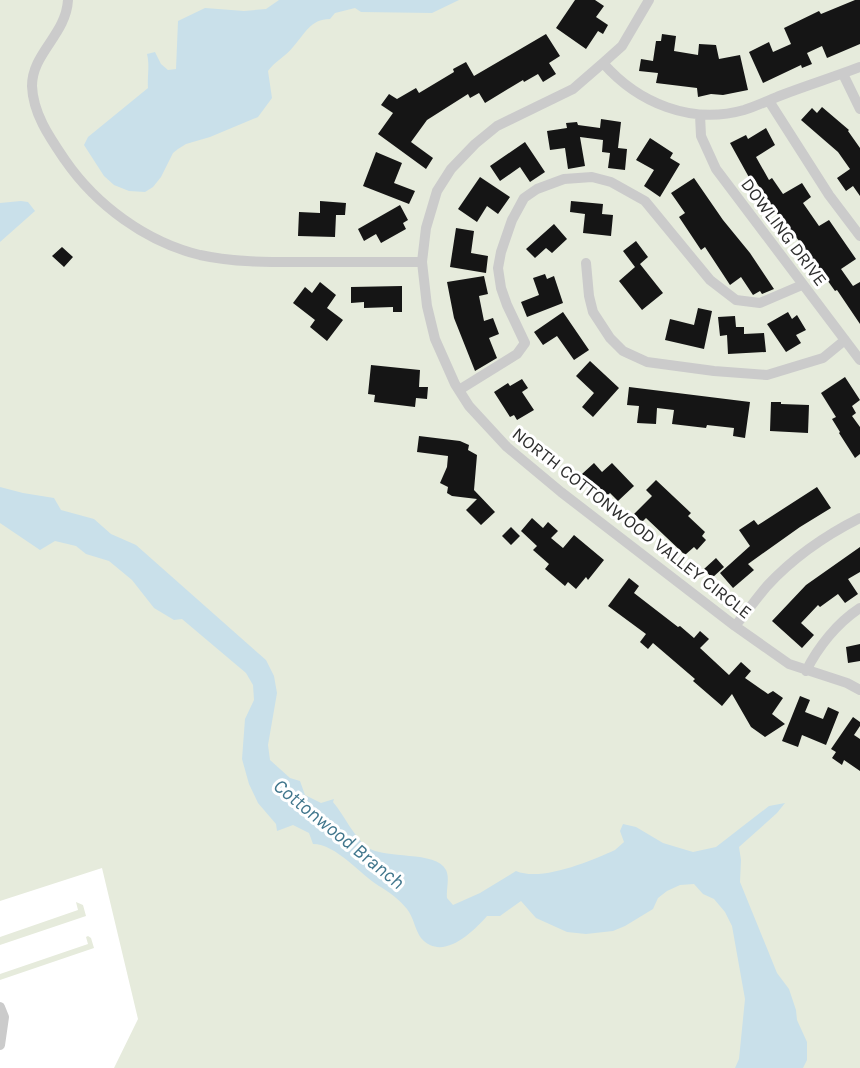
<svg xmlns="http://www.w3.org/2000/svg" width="860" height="1068" viewBox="0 0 860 1068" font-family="Karla,sans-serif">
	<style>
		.green { fill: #e6ebdc }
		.water { fill: #c9e0ea }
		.building { fill: #151515 }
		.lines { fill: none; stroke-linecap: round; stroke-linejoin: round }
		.minor { stroke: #cbcbcb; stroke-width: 10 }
		.labels { text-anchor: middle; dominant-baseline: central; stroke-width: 6; stroke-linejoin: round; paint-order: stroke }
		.street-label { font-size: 18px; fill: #2e2e2e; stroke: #fff }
		.water-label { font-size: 20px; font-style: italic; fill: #40768c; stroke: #fff }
	</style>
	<rect width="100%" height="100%" fill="#fff"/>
	<path class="green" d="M0 0H860V1068H114L138 1019 102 868 0 901Z
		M76 902 83 905 86 916 0 945V937L78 910Z
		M88 936 91 938 94 948 0 980V974L88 944 86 937Z"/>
	<path class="water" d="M279 0H459L432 13 361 12 355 8 335 13 330 19C310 19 305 34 293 47 286 56 275 61 268 71L272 98 258 117 210 137 186 144 178 149 173 153 161 177 153 187 145 192 129 191 114 185 104 176 84 145 88 137 148 88C147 76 150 66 147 54L155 52 161 64 168 70 176 69 178 21 205 8 244 11 266 9Z
		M21 201 28 202 35 211 0 242V203Z
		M0 487 23 493 54 498 61 510 94 519 111 534 136 545 266 660 274 676 277 693 268 745 270 760 290 778 300 781 305 795 321 803 334 799 333 802C345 816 353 836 367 847 385 860 436 850 446 870 450 878 446 889 447 898L453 905 480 893 516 871C541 882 591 861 615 850L624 842 620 831 623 824 636 827 663 843 693 852 716 847 769 806 785 803 777 813 739 847 741 860 740 882 777 973 789 989 796 1010 797 1020 807 1042V1060L803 1068H735L739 1059 745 999 732 926 725 912 714 899 703 894 694 884 680 885 667 891 658 898 653 909 625 926 613 931 586 934 567 932 536 918 521 901 500 916H487C472 933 442 962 421 938 415 930 414 918 407 909 399 899 389 892 379 886 360 874 336 844 313 844L309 833 293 825 277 831 276 824 258 803 249 784 242 759 245 719 254 700 253 685 246 673 182 619 174 620 154 608 132 580 109 561 86 554 76 546 55 541 40 550 0 523Z"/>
	<path class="building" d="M575 0H595L604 6 596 17 608 25 603 34 598 31 586 49 556 28Z
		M855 0H860V44L827 58 822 46 807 53 812 64 802 68 801 65 763 83 749 52 769 42 773 52 791 44 784 28 819 11 821 14Z
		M546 34 560 56 549 63 556 74 543 82 538 74 524 82 523 80 485 103 479 93 470 98 468 94 427 120 411 142 433 158 426 169 378 134 393 113 381 105 389 94 397 99 416 88 419 93 454 72 453 69 466 62 474 76Z
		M662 34 676 36 674 51 698 55 699 44 716 45 719 59 740 55 748 90 723 95 711 94 698 97 697 88 656 83 658 73 639 71 641 59 653 61 656 41H661Z
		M822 107 849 130 848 131 860 148V196L853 186 846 191 837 178 850 169 838 152 801 120 812 108 817 113Z
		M601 119 621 122 618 148 627 149 625 170 608 168 610 153 602 152 603 140 580 137 585 166 568 169 565 148 550 150 547 131 567 128 566 123 577 122 578 125 600 128Z
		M766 128 775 145 756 157 769 180 772 178 783 194 802 183 811 197 803 203 819 226 829 220 856 259 841 269 853 286 860 282V324L837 290 835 291 808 253 781 217 780 218 754 179 751 181 730 143 746 135 748 139Z
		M650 138 673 153 670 158 680 164 660 197 644 186 654 170 636 160Z
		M525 142 545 172 530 182 520 167 500 181 490 166Z
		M376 152 402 163 394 183 415 191 409 204 363 186Z
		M480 177 510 197 498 214 487 206 477 222 458 209Z
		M694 178 723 220 750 253 774 289 762 294 760 291 753 295 741 277 730 285 705 247 701 250 679 217 685 213 671 193Z
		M320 201 346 203 345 215H336L335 237 298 236 299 212 320 213Z
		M571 201 603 204 602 214 613 215 611 236 583 233 585 214 570 212Z
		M400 205 408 220 403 223 406 229 381 243 376 234 364 241 358 229Z
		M554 224 567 239 552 253 546 248 535 258 526 249Z
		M456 228 474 231 471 253 488 256 486 273 450 267Z
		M636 241 648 257 640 264 663 293 642 310 619 281 635 267 623 251Z
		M62 247 73 257 64 267 52 256Z
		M545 274 547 279 554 276 563 303 527 317 521 302 539 295 533 278Z
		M484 276 488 294 479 296 484 321 493 318 499 334 489 338 497 358 475 371 454 318 447 282Z
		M320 282 336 295 327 308 343 320 327 341 310 327 315 320 293 303 305 287 312 293Z
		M402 286V312H393V307L364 308V302L351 303V287Z
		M698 308 712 311 704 349 665 340 670 319 694 325Z
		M563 312 589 350 574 360 557 336 543 345 534 332Z
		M788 312 792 319 797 315 806 330 796 335 801 343 786 352 767 324Z
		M735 316 736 327H744V334L764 333 766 352 728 354 727 335 720 336 718 317Z
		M590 361 619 388 593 417 582 407 594 393 576 376Z
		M371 365 420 370 419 387H428L427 399 416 398 415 407 374 402 375 395 368 394Z
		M845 377 860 400 852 406 856 413 852 416 860 427V454L855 458 839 433 840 432 832 419 836 417 821 393Z
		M522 379 528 388 522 392 534 410 517 420 514 415 510 417 494 392 508 383 510 386Z
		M629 387 750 402 745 438 733 436 734 428 707 425 706 428 672 424 674 410 657 408 656 424 637 423 639 406 627 405Z
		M771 402H781V404L809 405 808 433 770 431Z
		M419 436 460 441 469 445 468 450 477 455 474 490 495 512 481 525 466 510 477 499 452 496 447 493 448 487 440 483 447 467 448 456 417 452Z
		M594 463 602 472 612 463 634 486 618 501 610 493 605 498 582 474Z
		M656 480 691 513 688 516 705 532 702 536 706 540 697 550 694 547 685 555 646 518 642 522 634 514 652 496 646 490Z
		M817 487 831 508 800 527 748 564 754 570 733 588 720 573 750 546 739 530 754 520 758 525Z
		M532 518 543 528 548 522 558 531 551 538 563 548 574 535 604 560 588 580 586 577 576 589 568 582 565 586 545 569 549 564 533 550 537 546 521 531Z
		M511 527 520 536 511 545 502 536Z
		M860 547V572L848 579 858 594 845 603 838 594 820 607 818 605 801 623 814 635 802 648 772 621 806 585Z
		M716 558 724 567 712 578 704 569Z
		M629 578 639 586 634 593 678 627 680 626 694 638 700 631 709 639 700 648 729 675 741 662 751 671 745 678 768 694 773 691 783 698 772 714 785 724 765 737 751 727 732 694 722 706 693 681 695 679 653 643 648 649 640 642 646 634 608 606Z
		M860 644V661L848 663 846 647Z
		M800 696 810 700 805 712 823 719 828 707 839 712 826 745 802 735 798 747 782 741Z
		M853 717 860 722V726L854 735 860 739V771L844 760 842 765 832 758 836 752 831 749Z"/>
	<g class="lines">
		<path class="minor" d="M68 0C66 35 32 53 32 86 33 114 50 138 65 160 96 205 146 242 200 255 237 263 275 262 313 262 349 262 386 262 422 262
			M649 0 622 46 603 63 573 89 497 126 475 144 451 169 437 191 426 228 422 262 427 306 435 339 455 384 469 406 507 447 561 492 735 626 789 664 847 683 860 690
			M603 63C638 103 691 125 744 110 757 106 769 100 782 95 808 85 834 77 860 67
			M843 74 860 109
			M769 101 829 195 860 236
			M700 115 701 136 716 169 860 360
			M586 263 589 296 593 312 610 338 623 351 647 362 714 371 767 375 823 358 845 340
			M459 390 517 354 525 343 507 305 501 288 498 268 501 252 512 220 524 198 537 189 564 179 592 177 611 182 645 201 710 280 736 300 760 303 802 285
			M735 626C746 613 756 599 767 586 793 558 826 535 860 518
			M806 671C818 647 837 623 860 608
			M0 1007 4 1017 0 1045"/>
	</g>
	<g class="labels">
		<g class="street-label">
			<text transform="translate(784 232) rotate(53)">DOWLING DRIVE</text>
			<text transform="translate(632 523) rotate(38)">NORTH COTTONWOOD VALLEY CIRCLE</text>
		</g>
		<g class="water-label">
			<text transform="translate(339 834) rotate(39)">Cottonwood Branch</text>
		</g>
	</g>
</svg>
